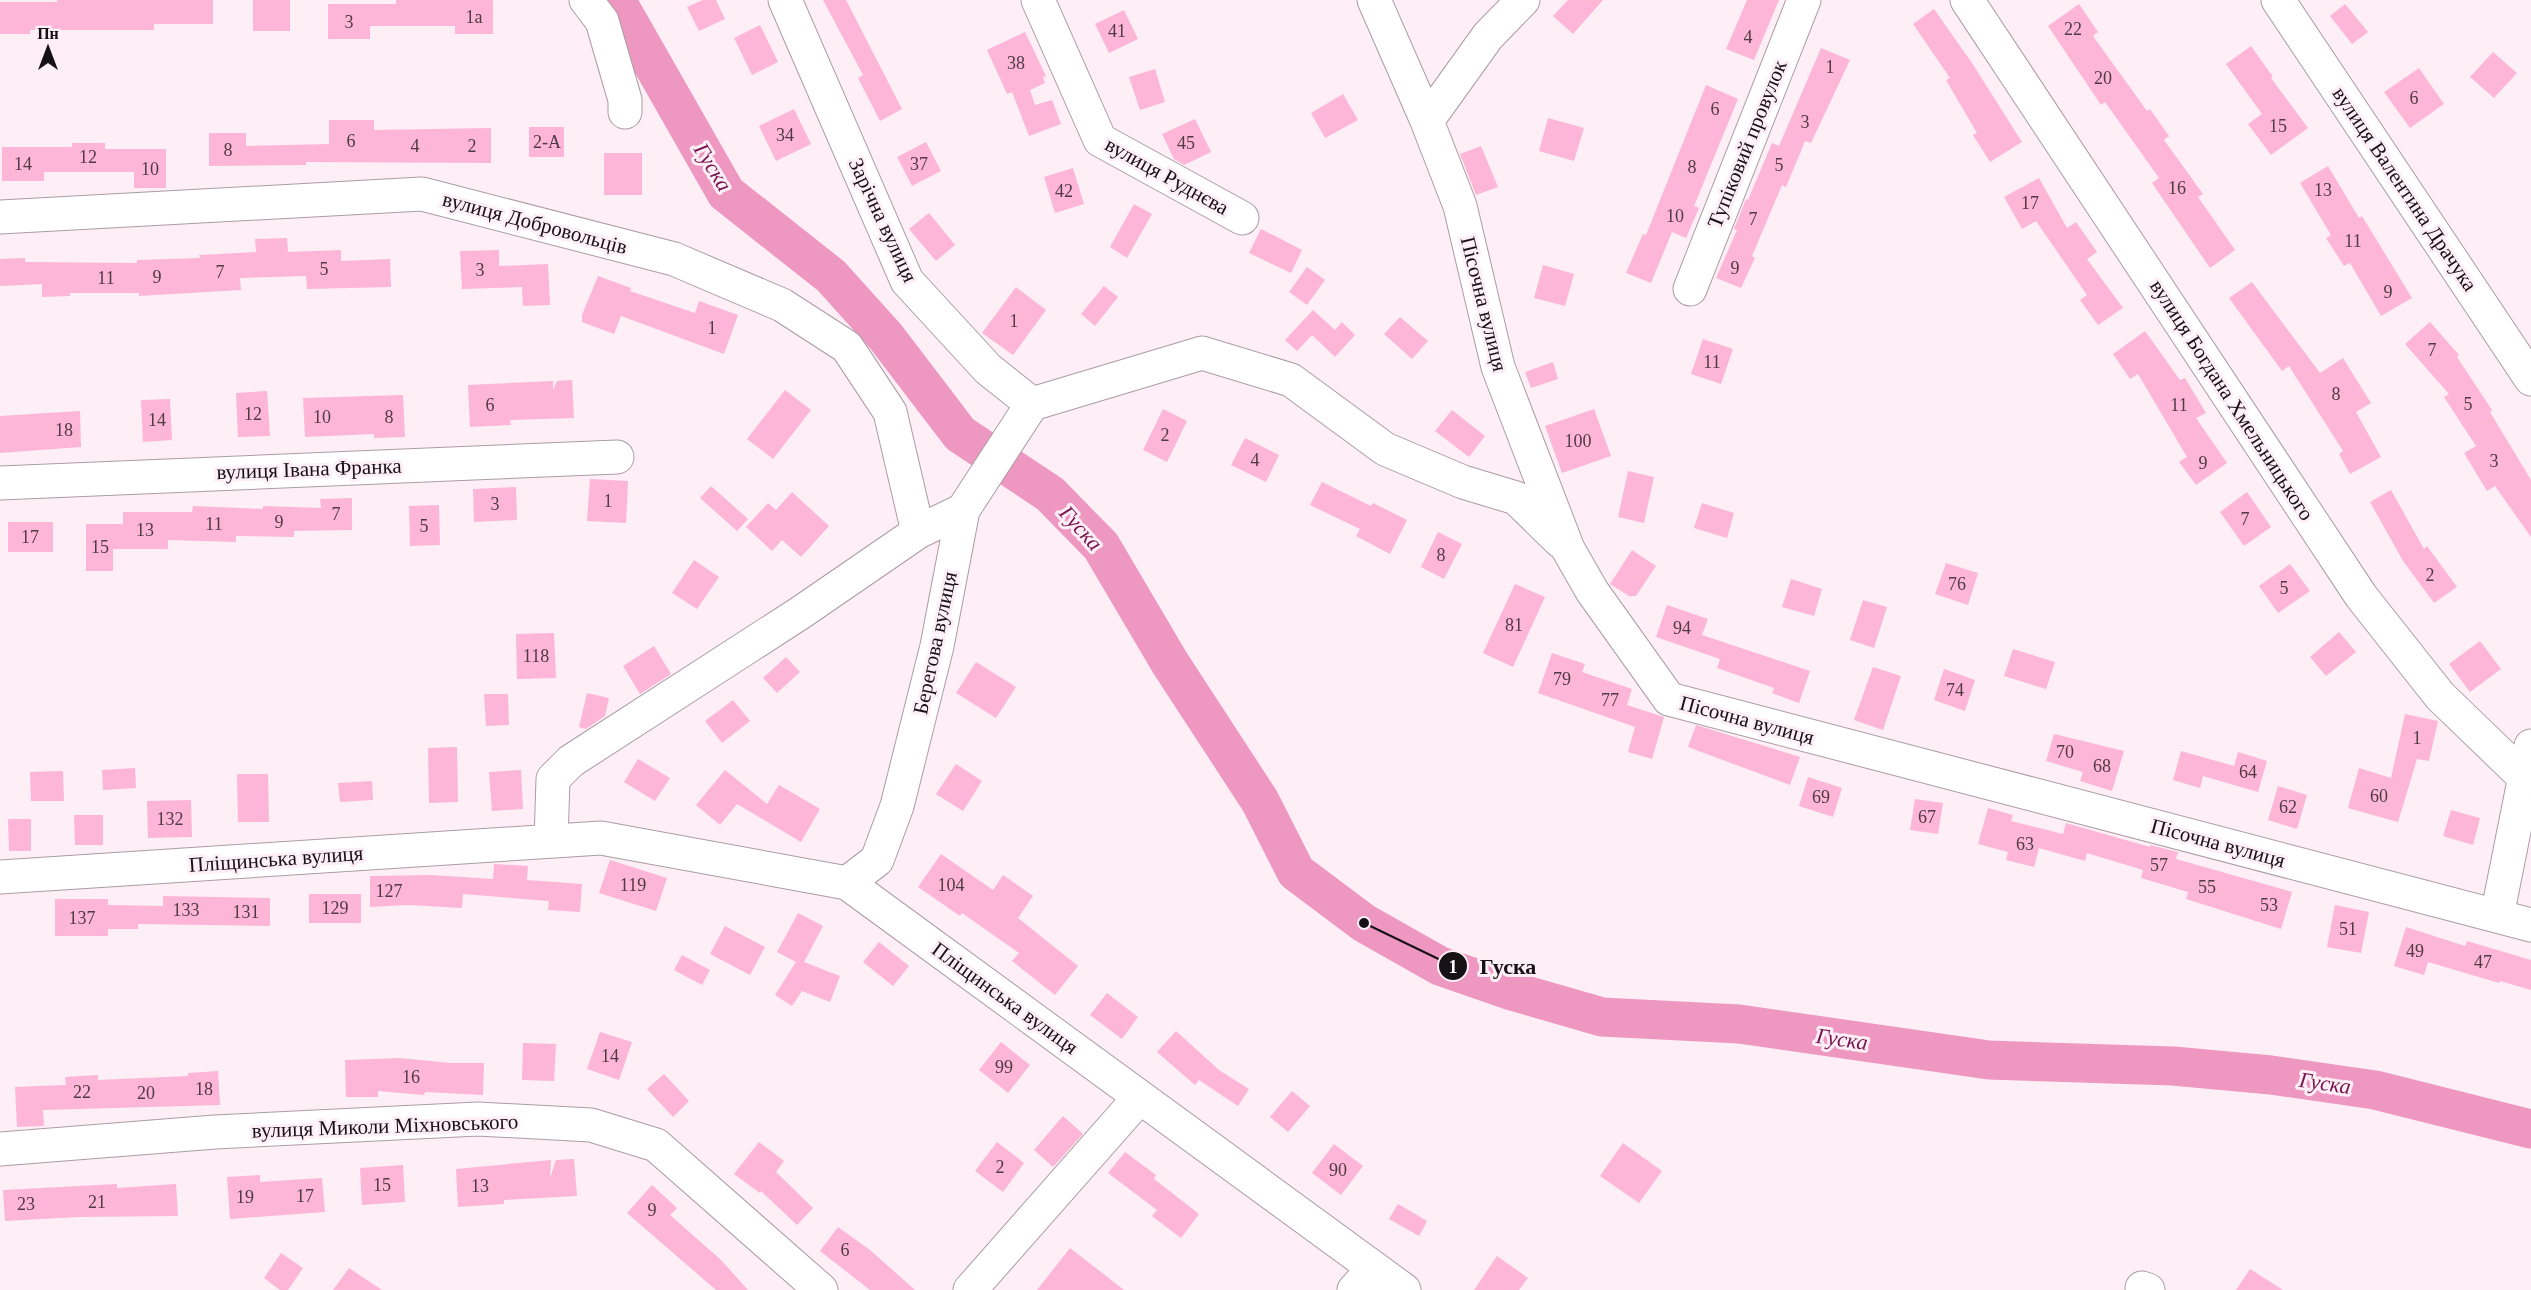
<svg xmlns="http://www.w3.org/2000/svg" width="2531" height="1290" viewBox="0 0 2531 1290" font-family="Georgia,serif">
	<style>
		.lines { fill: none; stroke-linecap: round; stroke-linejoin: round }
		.river { stroke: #ee98c1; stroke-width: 39 }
		.building { fill: #fdb6d7 }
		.minor-casing { stroke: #aa9da2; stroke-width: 35 }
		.minor { stroke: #fff; stroke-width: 33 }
		.labels { text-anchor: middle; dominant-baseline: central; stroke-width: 6; stroke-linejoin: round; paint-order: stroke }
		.number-label { font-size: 18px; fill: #503a45 }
		.street-label { font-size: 21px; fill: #161114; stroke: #fdeff5 }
		.water-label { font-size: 22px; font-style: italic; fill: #77124e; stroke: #fdeff5 }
		.leader { fill: none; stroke: #161114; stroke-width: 2 }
		.callout-dot { fill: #161114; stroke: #fdeff5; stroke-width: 2 }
		.mark-label { font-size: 18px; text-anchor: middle; font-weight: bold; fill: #fff }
		.callout-label { font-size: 22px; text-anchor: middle; font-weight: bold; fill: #161114; stroke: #fdeff5; stroke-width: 6; stroke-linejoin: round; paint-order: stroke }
	</style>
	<rect width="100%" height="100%" fill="#fdeff5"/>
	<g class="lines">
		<path class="river" d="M616 0 726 193 831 276 886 337 960 434 1050 494 1101 546 1170 663 1260 801 1296 872 1364 923 1440 966 1512 991 1602 1017 1739 1024 1989 1060 2173 1066 2271 1075 2375 1090 2531 1129"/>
	</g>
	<path class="building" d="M57 0H213V24H154V30H30V34H0V2H57Z
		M253 0H290V31H253Z
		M396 0H493V34H455V26H370V39H328V4H396Z
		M703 0H716L725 19 699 31 687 7Z
		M823 0H846L902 109 880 121 858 78 863 75Z
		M1568 0H1603L1573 34 1553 16Z
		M1747 0H1779L1754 60 1726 49Z
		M2079 4 2098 32 2093 36 2147 111 2150 109 2169 136 2164 140 2203 194 2198 197 2235 250 2210 268 2152 183 2159 178 2105 102 2101 105 2048 26Z
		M2345 4 2368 32 2352 44 2330 16Z
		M1934 9 1972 63 2022 142 1990 162 1973 135 1977 133 1946 80 1950 78 1913 24Z
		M1124 10 1138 39 1109 53 1095 24Z
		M760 25 778 62 752 75 734 38Z
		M1025 32 1046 76 1043 77 1045 83 1030 90 1035 105 1052 100 1061 124 1029 136 1012 92 1007 94 987 50Z
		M2251 46 2273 77 2271 78 2308 128 2271 155 2248 124 2262 114 2226 64Z
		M1821 48 1850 60 1811 143 1805 141 1786 187 1782 185 1752 256 1755 258 1741 288 1716 278 1737 230 1734 229 1746 199 1748 200 1772 143 1779 146Z
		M2493 52 2517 73 2494 98 2470 77Z
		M2419 68 2444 104 2410 128 2384 92Z
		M1155 69 1165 102 1140 110 1129 77Z
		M1706 85 1738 99 1694 206 1699 208 1686 238 1672 232 1651 283 1626 273 1643 234 1646 235Z
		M1343 94 1358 120 1325 138 1311 113Z
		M794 109 811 144 776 161 759 126Z
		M1548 118 1584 128 1574 161 1539 151Z
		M1195 119 1211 152 1184 165 1174 159 1162 134Z
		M329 120H374V130L491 128V163L306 162V165L209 166V133H246V146L329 144Z
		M529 127H564V157H529Z
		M926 142 941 171 912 186 897 157Z
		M72 143H105V149H166V188H134V172H44V181H2V147H72Z
		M1481 146 1498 187 1476 195 1460 154Z
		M604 153H642V195H604Z
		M2328 166 2359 218 2362 216 2412 298 2381 316 2350 263 2344 266 2326 238 2331 235 2300 183Z
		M1073 168 1084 204 1055 213 1044 177Z
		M2039 178 2067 228 2076 222 2097 252 2087 259 2123 308 2098 325 2080 300 2087 295 2036 221 2022 229 2004 197Z
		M1134 204 1152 214 1127 258 1110 247Z
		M929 213 955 245 936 261 909 229Z
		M1261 229 1302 250 1291 273 1249 253Z
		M287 238 288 252 341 250V261L390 259 391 287 307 289 306 276 240 278 241 290 139 296V293H70V296L42 297V284L0 286V259L25 258V262L137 263V260L200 258 199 255 256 252 255 239Z
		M499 250V266L548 264 550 305 523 306 522 287 462 289 460 251Z
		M1543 265 1574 274 1565 306 1534 298Z
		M1307 267 1325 280 1307 305 1289 292Z
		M598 276 631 288 630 291 695 313 699 301 738 315 724 354 621 316 614 334 582 322V315Z
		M2252 282 2320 373 2343 358 2371 403 2356 412 2381 457 2350 474 2339 454 2343 451 2289 366 2282 371 2229 298Z
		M1104 286 1118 297 1095 326 1081 314Z
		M1016 287 1046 310 1013 355 982 333Z
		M1313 310 1335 330 1342 322 1355 335 1335 357 1312 335 1297 351 1285 340Z
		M1400 317 1428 341 1412 359 1384 334Z
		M2430 322 2459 355 2457 357 2492 410 2490 412 2531 480V537L2495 486 2487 491 2464 453 2476 446 2444 397 2449 394 2405 344Z
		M2145 331 2180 380 2185 378 2206 413 2196 418 2227 463 2196 485 2179 462 2187 457 2138 374 2130 379 2113 354Z
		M1703 339 1733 349 1721 384 1691 374Z
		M1553 362 1558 379 1531 388 1525 372Z
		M572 380 574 418 510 420 511 425 470 427 468 385 553 381V390L557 381Z
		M785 390 811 410 773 459 747 439Z
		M267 391 270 436 238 437 236 393Z
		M403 395 405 437 374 438V434L305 437 303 398Z
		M170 399 172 440 143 442 141 400Z
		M1163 409 1187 421 1167 462 1143 450Z
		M1594 409 1611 456 1562 473 1545 426Z
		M1452 410 1485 436 1469 457 1435 431Z
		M80 411 81 447 0 453V416Z
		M1245 438 1279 455 1266 482 1231 465Z
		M1628 471 1654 477 1644 523 1618 517Z
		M590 479 628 481 626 523 587 521Z
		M1322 482 1371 506 1373 503 1407 520 1390 554 1356 536 1360 529 1310 505Z
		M711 486 748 519 737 531 700 498Z
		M516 487 517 520 474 522 473 489Z
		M2391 490 2424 549 2427 546 2457 587 2434 603 2403 561 2370 502Z
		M792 492 829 526 801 557 782 540 772 551 746 527 768 503 776 510Z
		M2247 492 2271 527 2244 546 2220 512Z
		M352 498V530L294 531V537L236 536V542L168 540V549H113V571H86V524H123V512H192L193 506 263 509V506L321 508 320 499Z
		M1702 503 1734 513 1727 538 1694 528Z
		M439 505 440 545 410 546 409 506Z
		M8 522H53V552H8Z
		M1438 532 1462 544 1444 579 1421 567Z
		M1632 550 1656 566 1636 596H1629L1610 584Z
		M694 560 719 577 697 609 672 593Z
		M1946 563 1978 573 1968 605 1935 594Z
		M2290 564 2310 591 2278 613 2259 586Z
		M1791 579 1822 589 1814 616 1782 607Z
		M1515 584 1545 597 1513 667 1483 653Z
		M1863 600 1887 607 1874 648 1850 640Z
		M1667 605 1708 619 1702 635 1810 671 1799 703 1772 693 1774 688 1717 668 1720 659 1656 637Z
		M2339 632 2356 652 2326 676 2310 657Z
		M554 633 556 678 517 679 516 634Z
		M2480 641 2501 669 2470 692 2449 664Z
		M654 646 671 674 640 694 623 666Z
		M2013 649 2055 662 2046 689 2004 676Z
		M1552 653 1585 664 1582 672 1632 689 1627 705 1664 717 1652 759 1628 752 1635 727 1538 693Z
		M786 657 800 672 777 693 763 678Z
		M976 662 1016 687 996 718 956 693Z
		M1873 667 1901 676 1883 730 1854 720Z
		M1944 669 1975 680 1965 711 1934 700Z
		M587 693 609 698 605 716 586 729 579 727Z
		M484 694H508L509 725 486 726Z
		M733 700 750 721 722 743 705 721Z
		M2405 714 2438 721 2429 761 2417 759 2398 822 2348 808 2359 768 2391 778Z
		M1696 725 1800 757 1790 785 1688 747Z
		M2054 734 2124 751 2112 791 2080 781 2083 772 2046 761Z
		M457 747 458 802 429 803 428 748Z
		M2181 751 2234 766 2238 752 2267 761 2258 792 2203 776 2200 788 2173 780Z
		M638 759 670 778 655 801 624 782Z
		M956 764 982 781 963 811 936 794Z
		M135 768 136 788 103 790 102 770Z
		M521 770 523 809 492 811 489 772Z
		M725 770 767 804 779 785 820 809 801 842 737 804 720 825 696 805Z
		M63 771 64 801H31L30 772Z
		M237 774H268L269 822H238Z
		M1808 777 1842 788 1833 817 1799 806Z
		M372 781 373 800 340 802 338 783Z
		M2278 786 2307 795 2297 829 2268 820Z
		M1915 799 1943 803 1938 834 1910 830Z
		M191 800 192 837 148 838 147 801Z
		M1988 808 2013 815 2011 821 2063 834 2066 823 2150 847V845L2178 852 2176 859 2292 892 2281 929 2186 899 2188 892 2141 878 2143 870 2087 853 2085 861 2039 848 2034 867 2006 860 2008 852 1978 844Z
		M2451 810 2480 818 2473 845 2443 836Z
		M74 815H103V845H75Z
		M8 819H31V851H9Z
		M941 854 993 890 1003 875 1033 896 1018 918 1078 966 1055 995 1012 961 1019 953 962 913 960 916 918 887Z
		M610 860 667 878 656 911 599 893Z
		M494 864 528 866 527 880 582 884 580 912 548 910 549 901 463 894 462 908 408 905 370 907V876L431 875 493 879Z
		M309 894H361V923H309Z
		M163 896 270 898V926L138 924V929H108V936H55V899H108V905L163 906Z
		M2335 905 2369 912 2361 953 2327 947Z
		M798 913 823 926 804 962 840 976 830 1002 802 991 792 1006 775 995 796 962 777 952Z
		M725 926 765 947 750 975 710 954Z
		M2406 927 2465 946 2467 941 2531 960V990L2500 981 2499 983 2428 962 2424 975 2394 966Z
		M879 942 909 966 893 986 863 962Z
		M682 955 710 970 702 985 674 970Z
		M1107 993 1138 1017 1122 1039 1090 1015Z
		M1176 1031 1219 1070 1249 1089 1238 1106 1199 1080 1195 1085 1157 1052Z
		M600 1032 632 1042 619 1080 587 1069Z
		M1001 1042 1030 1065 1008 1093 979 1070Z
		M523 1043 556 1044 554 1081 522 1080Z
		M400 1058 450 1063H484L483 1095 425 1092 424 1095 378 1091V1097H346L345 1060Z
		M218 1071 220 1105 43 1110 44 1126 17 1127 15 1087 66 1085 65 1077 98 1075V1080L188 1076V1073Z
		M664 1074 689 1101 673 1117 647 1089Z
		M1292 1091 1310 1106 1288 1132 1270 1117Z
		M1063 1116 1083 1134 1053 1167 1034 1150Z
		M759 1142 784 1161 776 1172 813 1208 797 1225 761 1191 760 1193 734 1174Z
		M997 1142 1024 1163 1003 1192 975 1171Z
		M1623 1143 1662 1171 1639 1203 1600 1176Z
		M1334 1144 1363 1166 1341 1195 1312 1173Z
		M1125 1152 1156 1175 1154 1179 1199 1214 1181 1238 1152 1216 1157 1210 1108 1173Z
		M574 1159 577 1196 504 1200V1204L458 1207 456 1169 551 1160 550 1178 556 1160Z
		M403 1165 405 1202 362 1205 360 1168Z
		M260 1175V1182L322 1178 325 1212 230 1219 227 1177Z
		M117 1184V1188L176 1184 178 1216 78 1217 5 1221 3 1190Z
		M652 1185 677 1208 670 1215 721 1260 748 1290H716L627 1213Z
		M1398 1204 1427 1221 1419 1236 1389 1219Z
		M838 1227 870 1250 915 1290H870L820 1251Z
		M1070 1248 1124 1290H1037Z
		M281 1253 303 1268 288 1290H280L264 1278Z
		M1497 1256 1528 1278 1519 1290H1474Z
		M349 1268 382 1290H333Z
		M2250 1269 2283 1290H2236Z"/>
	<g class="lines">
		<defs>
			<path id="minor" d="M586 0 602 21 625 100V112
				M785 0 907 281 988 369 1032 404
				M1038 0 1100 140 1242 218
				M1374 0 1427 121 1460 206 1498 367 1568 549 1592 591 1669 699 2531 925
				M1967 0 2361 596 2440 696 2524 777
				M2278 0 2531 379
				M1427 121 1488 36 1523 0
				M0 217 422 194 674 259 782 305 847 347 890 412 918 532
				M1690 289 1804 0
				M1032 404 1202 353 1291 380 1385 449 1463 482 1516 498 1560 541
				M0 483 617 457
				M551 841 553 779 571 761 800 613 918 532 963 510
				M0 877 601 838 847 883 1404 1290
				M847 883 877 860 897 806 937 646 963 510 1032 404
				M2497 916 2531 746
				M0 1149 215 1132 478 1119 591 1125 656 1145 821 1290
				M2142 1288 2148 1290
				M970 1290 1140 1097
				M1354 1290 1374 1268"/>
		</defs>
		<use href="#minor" class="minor-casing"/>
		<use href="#minor" class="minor"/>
	</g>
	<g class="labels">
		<g class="number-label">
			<text x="474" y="17">1а</text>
			<text x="349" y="22">3</text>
			<text x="2073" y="29">22</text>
			<text x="1117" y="31">41</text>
			<text x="1748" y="37">4</text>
			<text x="1016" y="63">38</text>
			<text x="1830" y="67">1</text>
			<text x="2103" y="78">20</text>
			<text x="2414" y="98">6</text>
			<text x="1715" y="109">6</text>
			<text x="1805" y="122">3</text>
			<text x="2278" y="126">15</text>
			<text x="785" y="135">34</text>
			<text x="351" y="141">6</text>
			<text x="547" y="142">2-А</text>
			<text x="1186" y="143">45</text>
			<text x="415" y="146">4</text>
			<text x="472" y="146">2</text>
			<text x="228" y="150">8</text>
			<text x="88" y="157">12</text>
			<text x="23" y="164">14</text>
			<text x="919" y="164">37</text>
			<text x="1779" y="165">5</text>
			<text x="1692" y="167">8</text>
			<text x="150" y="169">10</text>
			<text x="2177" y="188">16</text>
			<text x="2323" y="190">13</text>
			<text x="1064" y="191">42</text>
			<text x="2030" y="203">17</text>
			<text x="1675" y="216">10</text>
			<text x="1753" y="219">7</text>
			<text x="2353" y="241">11</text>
			<text x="1735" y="268">9</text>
			<text x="324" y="269">5</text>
			<text x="480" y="270">3</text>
			<text x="220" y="272">7</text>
			<text x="157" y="277">9</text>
			<text x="106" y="278">11</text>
			<text x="2388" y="292">9</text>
			<text x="1014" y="321">1</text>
			<text x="712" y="328">1</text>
			<text x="2432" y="350">7</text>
			<text x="1712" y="362">11</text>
			<text x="2336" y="394">8</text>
			<text x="2468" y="404">5</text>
			<text x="490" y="405">6</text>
			<text x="2179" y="405">11</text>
			<text x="253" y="414">12</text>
			<text x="322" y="417">10</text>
			<text x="389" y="417">8</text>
			<text x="157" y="420">14</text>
			<text x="64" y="430">18</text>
			<text x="1165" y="435">2</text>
			<text x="1578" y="441">100</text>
			<text x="1255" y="460">4</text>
			<text x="2494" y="461">3</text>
			<text x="2203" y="463">9</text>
			<text x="608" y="501">1</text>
			<text x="495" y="504">3</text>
			<text x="336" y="514">7</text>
			<text x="2245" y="519">7</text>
			<text x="279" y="522">9</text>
			<text x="214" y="524">11</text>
			<text x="424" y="526">5</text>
			<text x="145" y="530">13</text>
			<text x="30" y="537">17</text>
			<text x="100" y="547">15</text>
			<text x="1441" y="555">8</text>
			<text x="2430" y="575">2</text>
			<text x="1957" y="584">76</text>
			<text x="2284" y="588">5</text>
			<text x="1514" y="625">81</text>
			<text x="1682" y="628">94</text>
			<text x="536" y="656">118</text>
			<text x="1562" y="679">79</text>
			<text x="1955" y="690">74</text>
			<text x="1610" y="700">77</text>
			<text x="2417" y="738">1</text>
			<text x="2065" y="752">70</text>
			<text x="2102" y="766">68</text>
			<text x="2248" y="772">64</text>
			<text x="2379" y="796">60</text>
			<text x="1821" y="797">69</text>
			<text x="2288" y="807">62</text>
			<text x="1927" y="817">67</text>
			<text x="170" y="819">132</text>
			<text x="2025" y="844">63</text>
			<text x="2159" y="865">57</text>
			<text x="633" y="885">119</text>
			<text x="951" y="885">104</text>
			<text x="2207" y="887">55</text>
			<text x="389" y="891">127</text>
			<text x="2269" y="905">53</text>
			<text x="335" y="908">129</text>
			<text x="186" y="910">133</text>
			<text x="246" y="912">131</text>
			<text x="82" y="918">137</text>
			<text x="2348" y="929">51</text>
			<text x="2415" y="951">49</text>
			<text x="2483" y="962">47</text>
			<text x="610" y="1056">14</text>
			<text x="1004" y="1067">99</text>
			<text x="411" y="1077">16</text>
			<text x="204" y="1089">18</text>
			<text x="82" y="1092">22</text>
			<text x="146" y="1093">20</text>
			<text x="1000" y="1167">2</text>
			<text x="1338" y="1170">90</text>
			<text x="382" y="1185">15</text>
			<text x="480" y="1186">13</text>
			<text x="305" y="1196">17</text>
			<text x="245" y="1197">19</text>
			<text x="97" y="1202">21</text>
			<text x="26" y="1204">23</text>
			<text x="652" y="1210">9</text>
			<text x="845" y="1250">6</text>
		</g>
		<g class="street-label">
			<text transform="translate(1747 144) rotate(-68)">Тупіковий провулок</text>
			<text transform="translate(1167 176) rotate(29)">вулиця Руднєва</text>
			<text transform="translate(2405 189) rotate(56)">вулиця Валентина Драчука</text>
			<text transform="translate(883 220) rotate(65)">Зарічна вулиця</text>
			<text transform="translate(535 223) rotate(15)">вулиця Добровольців</text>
			<text transform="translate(1484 304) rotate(76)">Пісочна вулиця</text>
			<text transform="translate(2232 400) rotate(57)">вулиця Богдана Хмельницького</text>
			<text transform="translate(309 469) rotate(-2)">вулиця Івана Франка</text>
			<text transform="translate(935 643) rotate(-78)">Берегова вулиця</text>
			<text transform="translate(1747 720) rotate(15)">Пісочна вулиця</text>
			<text transform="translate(2218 843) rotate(15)">Пісочна вулиця</text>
			<text transform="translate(276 859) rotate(-4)">Пліщинська вулиця</text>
			<text transform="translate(1005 998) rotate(36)">Пліщинська вулиця</text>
			<text transform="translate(385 1126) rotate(-2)">вулиця Миколи Міхновського</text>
		</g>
		<g class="water-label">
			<text transform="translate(713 167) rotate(58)">Гуска</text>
			<text transform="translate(1081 528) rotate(48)">Гуска</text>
			<text transform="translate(1842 1039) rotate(8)">Гуска</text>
			<text transform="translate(2325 1083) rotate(8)">Гуска</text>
		</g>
	</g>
	<path class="leader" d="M1364 923L1453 966"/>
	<g class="callout-dot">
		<circle cx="1364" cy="923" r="6"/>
		<circle cx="1453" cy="966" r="15"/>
	</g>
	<g class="mark-label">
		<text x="1453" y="973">1</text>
	</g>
	<g class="callout-label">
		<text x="1508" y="974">Гуска</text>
	</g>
	<g transform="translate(48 48)" stroke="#fdeff5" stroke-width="4.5" paint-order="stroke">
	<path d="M0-4.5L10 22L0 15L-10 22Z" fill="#161114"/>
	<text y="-9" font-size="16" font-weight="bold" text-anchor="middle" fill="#161114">Пн</text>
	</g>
</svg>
